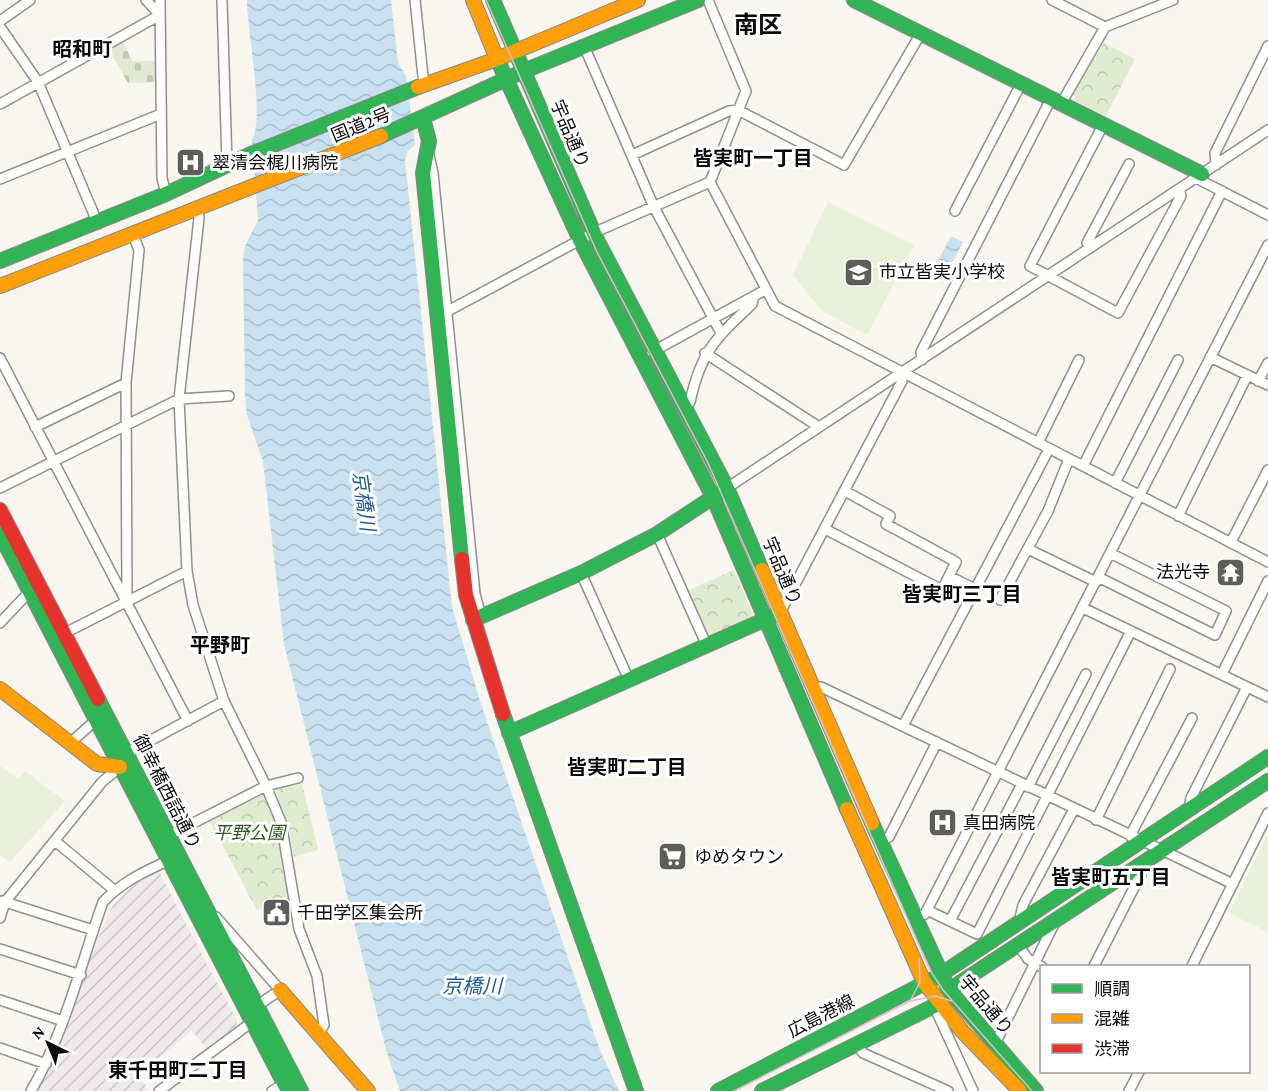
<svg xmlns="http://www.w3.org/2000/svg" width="1268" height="1091" viewBox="0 0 1268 1091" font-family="'Crimson Pro','Noto Sans JP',serif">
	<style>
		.industrial { fill: url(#industrial-furrows) }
		.cemetery { fill: url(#cemetery-stones) }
		.park { fill: url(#park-crowns) }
		.pitch { fill: #e9f0d9 }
		.water { fill: url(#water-waves) }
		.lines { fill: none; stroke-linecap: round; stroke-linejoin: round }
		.street-casing { stroke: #91908d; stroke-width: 12 }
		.fast-casing { stroke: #888783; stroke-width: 16 }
		.slow-casing { stroke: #888783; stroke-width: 16 }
		.jam-casing { stroke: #888783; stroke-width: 16 }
		.street { stroke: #fefefc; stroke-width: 9 }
		.fast { stroke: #30b455; stroke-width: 14 }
		.slow { stroke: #ff9f0a; stroke-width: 14 }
		.jam { stroke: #e5322d; stroke-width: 14 }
		.tram { stroke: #d4c5c4; stroke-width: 1.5 }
		.labels { text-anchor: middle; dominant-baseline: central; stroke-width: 6; stroke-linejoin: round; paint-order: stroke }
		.street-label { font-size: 18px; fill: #0a0a0a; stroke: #fff }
		.poi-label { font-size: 18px; fill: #0a0a0a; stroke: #fff; text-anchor: start }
		.park-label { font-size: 18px; font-style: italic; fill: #2b5b21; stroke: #fff }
		.neighbourhood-label { font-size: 20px; font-weight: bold; fill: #0a0a0a; stroke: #fff }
		.water-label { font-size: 20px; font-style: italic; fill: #20598f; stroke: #fff }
		.district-label { font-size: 24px; font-weight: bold; fill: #0a0a0a; stroke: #fff }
	</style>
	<defs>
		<pattern id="industrial-furrows" width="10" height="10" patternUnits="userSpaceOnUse" patternTransform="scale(1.5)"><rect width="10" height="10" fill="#efe9eb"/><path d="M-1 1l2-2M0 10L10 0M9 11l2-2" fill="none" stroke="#ccc6c8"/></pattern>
		<pattern id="cemetery-stones" width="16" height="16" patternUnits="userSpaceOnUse" patternTransform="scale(1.5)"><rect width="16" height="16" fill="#e2e8d4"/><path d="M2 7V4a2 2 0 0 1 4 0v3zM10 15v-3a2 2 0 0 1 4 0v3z" fill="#c1c6b5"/></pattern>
		<pattern id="park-crowns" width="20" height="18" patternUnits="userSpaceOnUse" patternTransform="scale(1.5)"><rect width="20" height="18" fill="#e0ecd0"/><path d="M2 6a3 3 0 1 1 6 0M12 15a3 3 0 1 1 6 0" fill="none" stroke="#bfc9b1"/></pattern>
		<pattern id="water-waves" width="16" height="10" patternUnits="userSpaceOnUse" patternTransform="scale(1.5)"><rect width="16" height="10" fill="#c8e0ef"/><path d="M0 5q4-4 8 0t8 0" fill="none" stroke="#aabfcc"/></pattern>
	</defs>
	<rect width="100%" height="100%" fill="#f8f6ee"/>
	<path class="industrial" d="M158 870 237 1021 236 1026 206 1048 192 1031 156 1060 135 1071 149 1091H36L48 1071 100 932 113 905 140 879Z"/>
	<path class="cemetery" d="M122 41 133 61H156V82L128 83 109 49Z"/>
	<path class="park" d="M1104 43 1135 59 1106 116 1077 102 1073 94Z
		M734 570 753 615 750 622 712 639 707 636 687 591Z
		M302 784 318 850 294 857 288 826 275 790Z
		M262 794 266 795 274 813 291 900 262 904V908L257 910 209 820Z"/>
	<path class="pitch" d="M828 202 914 245 867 335 822 311 793 275Z
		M0 766 18 779 25 771 65 801 10 862 0 855Z
		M1268 834V932L1229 913Z"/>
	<path class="water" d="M247 0H391L398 63 406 76 415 145 407 152 405 160 452 607 481 704 556 923 599 1048 619 1091H400L386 1050 284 644 263 461 247 415 245 395 243 259 245 246 258 220 252 140C265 117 247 30 247 0Z
		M951 236 963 242 948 270 936 264Z"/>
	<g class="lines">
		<defs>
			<path id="street" d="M160 0 162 178 166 194
				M222 0 227 164
				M415 0 424 86
				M708 0 746 91 710 182 775 306 1268 562
				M1052 0 1105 27 1173 0
				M0 21 30 0
				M0 27 38 82 98 224
				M584 46 654 207 721 333
				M0 104 160 15 146 0
				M1061 104 1105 27
				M1103 125 1030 266 1118 313 1181 196 1179 189
				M429 155 433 173 475 594 481 616
				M632 155 729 111 738 110 844 165 921 33
				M1216 165 1215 153 1268 46
				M1196 178 1268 215
				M0 179 161 114
				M197 208 199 218 179 399 187 571 193 605 224 701 266 786 281 822 299 929 317 976 324 1025 318 1035
				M955 211 1021 84
				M1090 248 1087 243 1129 164
				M446 312 593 233 710 182
				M652 352 765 290
				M705 353 819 427
				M1210 357 1268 385
				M0 358 188 721
				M922 360 921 352 1051 99
				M1258 381 1268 363
				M684 406 690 402C701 351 716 338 752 304L754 296
				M35 427 126 383
				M1038 443 1079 360
				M1083 466 1222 191
				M1115 483 1178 360
				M0 488 179 399 229 396
				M727 488 1268 130
				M1178 516 1247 376
				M825 529 942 590 956 562 886 524 890 516 845 491
				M657 534 707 646
				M1231 542 1268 470
				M1028 549 1096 582
				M581 573 629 680
				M949 576 975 589
				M1098 577 1215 635 1226 611 1110 553
				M127 599 126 383 139 250 132 232
				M1000 600 1048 511 1069 459
				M1083 608 1268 697
				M780 613 902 381 903 373
				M0 623 33 588
				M59 636 187 571
				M1222 674 1268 581
				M812 687H821L1233 884
				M903 726 1049 449
				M70 743 96 720
				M1028 787 1086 674
				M1189 810 1191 798 1247 687
				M1096 820 1170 669
				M1130 836 1192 718
				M164 838 266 786 298 778
				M55 841 114 890
				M879 841 889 837 937 742
				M2 901 93 930
				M927 910 977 934 1131 631
				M0 918 5 902 102 782 120 767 127 753 224 701
				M913 918 925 914 1268 245
				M950 921 1022 784
				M1019 923 1023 905 1074 809
				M1018 945 1028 959 1042 967
				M0 949 81 975
				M1094 966 1141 874 1143 863
				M1192 966 1268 813
				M0 1000 63 1021
				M934 1006 973 1091
				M857 1044 863 1053 948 1091
				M995 1044 1055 922
				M0 1048 46 1064
				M31 1091C65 1032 80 966 103 902 122 881 148 870 174 858
				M159 1091 252 1022 257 1006 280 990 216 917
				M272 1091 288 1081
				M1129 1091 1139 1072"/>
			<path id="fast" d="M493 0 515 51
				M854 0 1202 174
				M515 51 597 240 727 488 762 570
				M497 59 580 240 713 497 847 809
				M423 118 429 141 423 173 462 559
				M381 136 524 71 698 0
				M0 261 166 194 251 154 418 87
				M0 534 288 1091
				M473 620 581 573 657 534 721 492
				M98 699 301 1091
				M503 714 636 1091
				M509 733 773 616
				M872 823 949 990 1036 1091
				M718 1091 940 975 1268 757
				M762 1091 934 1006 949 990 1268 781"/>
			<path id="slow" d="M473 0 497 59
				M418 87 497 59 638 0
				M0 286 381 136
				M762 570 872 823
				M0 689 97 764 120 767
				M847 809 924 982 962 1031 1020 1091
				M280 990 368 1091"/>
			<path id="jam" d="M0 510 98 699
				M462 559 466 595 503 714"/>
		</defs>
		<use href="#street" class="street-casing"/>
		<use href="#fast" class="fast-casing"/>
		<use href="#slow" class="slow-casing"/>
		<use href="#jam" class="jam-casing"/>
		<use href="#street" class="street"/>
		<use href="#fast" class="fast"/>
		<use href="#slow" class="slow"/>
		<use href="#jam" class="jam"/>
		<path class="tram" d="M486 0 597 252 708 463 930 970 943 990 1032 1091
			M910 1001 920 982 919 958
			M734 1091 910 1001 936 996 951 1001"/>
	</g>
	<defs>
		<symbol id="hospital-square" viewBox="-11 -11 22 22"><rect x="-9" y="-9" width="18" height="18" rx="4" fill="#5d5d5a" stroke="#fff"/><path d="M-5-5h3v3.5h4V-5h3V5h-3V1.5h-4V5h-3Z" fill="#fff"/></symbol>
		<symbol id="school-square" viewBox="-11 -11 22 22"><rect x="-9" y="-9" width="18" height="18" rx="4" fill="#5d5d5a" stroke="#fff"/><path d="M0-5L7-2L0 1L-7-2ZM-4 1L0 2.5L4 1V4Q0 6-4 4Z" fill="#fff"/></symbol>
		<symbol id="temple-square" viewBox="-11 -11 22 22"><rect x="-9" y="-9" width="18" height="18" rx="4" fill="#5d5d5a" stroke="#fff"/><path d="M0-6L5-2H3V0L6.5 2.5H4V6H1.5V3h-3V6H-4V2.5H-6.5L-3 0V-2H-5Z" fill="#fff"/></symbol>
		<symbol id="supermarket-square" viewBox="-11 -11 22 22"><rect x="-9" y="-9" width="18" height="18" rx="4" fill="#5d5d5a" stroke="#fff"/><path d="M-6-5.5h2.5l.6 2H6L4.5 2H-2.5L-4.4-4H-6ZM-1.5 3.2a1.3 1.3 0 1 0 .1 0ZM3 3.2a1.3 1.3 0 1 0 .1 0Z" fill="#fff"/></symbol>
		<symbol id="civic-square" viewBox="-11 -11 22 22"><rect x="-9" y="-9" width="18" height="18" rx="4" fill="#5d5d5a" stroke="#fff"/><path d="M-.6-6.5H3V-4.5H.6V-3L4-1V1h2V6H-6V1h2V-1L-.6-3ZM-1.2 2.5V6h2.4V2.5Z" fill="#fff"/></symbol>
	</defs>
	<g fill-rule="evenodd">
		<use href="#hospital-square" x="174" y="146" width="33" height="33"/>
		<use href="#school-square" x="842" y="256" width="33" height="33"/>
		<use href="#temple-square" x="1214" y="556" width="33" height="33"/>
		<use href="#hospital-square" x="926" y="806" width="33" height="33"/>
		<use href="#supermarket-square" x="656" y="840" width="33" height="33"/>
		<use href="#civic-square" x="260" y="896" width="33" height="33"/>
	</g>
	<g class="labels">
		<g class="street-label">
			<text transform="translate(361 125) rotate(-22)">国道2号</text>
			<text transform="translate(570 134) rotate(67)">宇品通り</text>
			<text transform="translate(782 571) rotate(67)">宇品通り</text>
			<text transform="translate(167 792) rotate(63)">御幸橋西詰通り</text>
			<text transform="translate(986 1005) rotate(50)">宇品通り</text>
			<text transform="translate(821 1016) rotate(-27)">広島港線</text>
		</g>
		<g class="poi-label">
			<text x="212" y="163">翠清会梶川病院</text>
			<text x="879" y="272">市立皆実小学校</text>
			<text x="1210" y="572" text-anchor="end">法光寺</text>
			<text x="963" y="823">真田病院</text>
			<text x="694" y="857">ゆめタウン</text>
			<text x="297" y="913">千田学区集会所</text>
		</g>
		<g class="park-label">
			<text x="249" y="833">平野公園</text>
		</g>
		<g class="neighbourhood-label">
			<text x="82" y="49">昭和町</text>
			<text x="753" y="158">皆実町一丁目</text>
			<text x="962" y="594">皆実町三丁目</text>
			<text x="220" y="645">平野町</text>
			<text x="627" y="767">皆実町二丁目</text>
			<text x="1111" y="877">皆実町五丁目</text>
			<text x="178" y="1070">東千田町二丁目</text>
		</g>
		<g class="water-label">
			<text transform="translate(364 501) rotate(82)">京橋川</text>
			<text x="472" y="986">京橋川</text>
		</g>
		<g class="district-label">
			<text x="758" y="24">南区</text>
		</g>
	</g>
	<rect x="1040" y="965" width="210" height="108" fill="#ffffff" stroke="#9d9d9d" stroke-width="1.5"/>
	<rect x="1052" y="984" width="30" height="9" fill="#30b455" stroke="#9d9d9d" stroke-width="1.5"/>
	<text x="1094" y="995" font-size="18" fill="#0a0a0a">順調</text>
	<rect x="1052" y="1014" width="30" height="9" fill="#ff9f0a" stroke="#9d9d9d" stroke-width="1.5"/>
	<text x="1094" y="1025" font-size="18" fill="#0a0a0a">混雑</text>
	<rect x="1052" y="1044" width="30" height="9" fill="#e5322d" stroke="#9d9d9d" stroke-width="1.5"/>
	<text x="1094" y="1055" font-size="18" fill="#0a0a0a">渋滞</text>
	<g transform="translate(48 1043) rotate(317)" stroke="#ffffff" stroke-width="4.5" paint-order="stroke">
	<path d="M0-4.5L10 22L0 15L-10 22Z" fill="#0a0a0a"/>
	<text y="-9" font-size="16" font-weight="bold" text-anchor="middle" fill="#0a0a0a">N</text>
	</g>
</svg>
